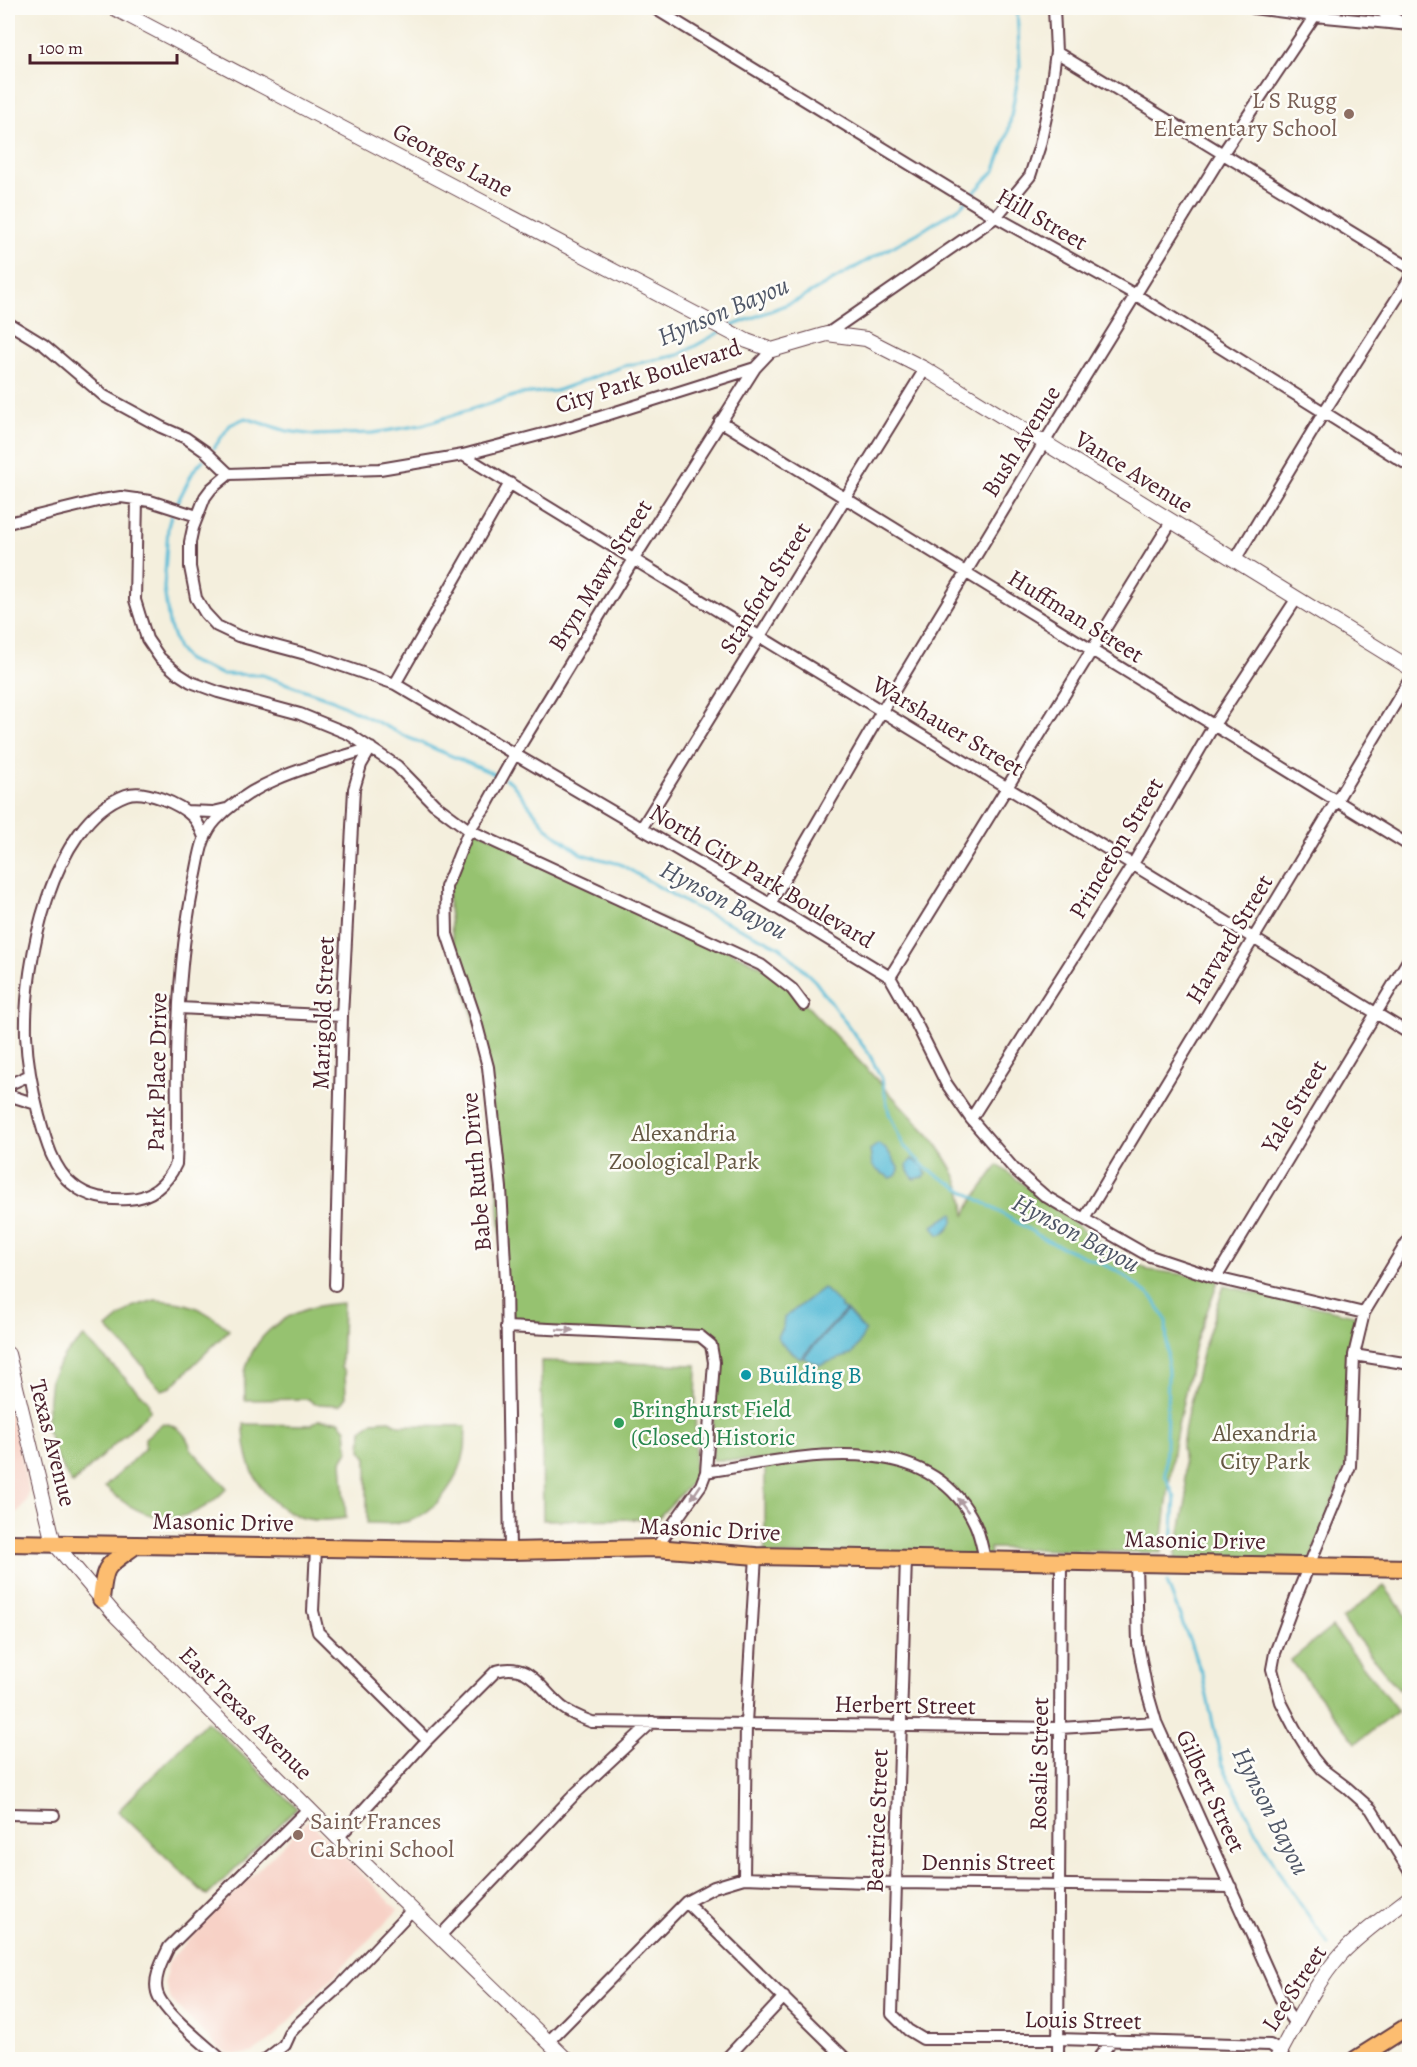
<svg xmlns="http://www.w3.org/2000/svg" width="1417" height="2067" viewBox="0 0 1417 2067" font-family="Alegreya,serif">
	<style>
		.built { fill: #f7d1c6 }
		.green { fill: #96c270; stroke: #70704e; stroke-width: 1.5 }
		.water { fill: #59bcd7; stroke: #526e81; stroke-width: 1.5 }
		.lines { fill: none; stroke-linecap: round; stroke-linejoin: round }
		.stream { stroke: #59bcd7; stroke-width: 3 }
		.minor-casing { stroke: #643e46; stroke-width: 14 }
		.tertiary-casing { stroke: #643e46; stroke-width: 16 }
		.primary-casing { stroke: #643e46; stroke-width: 20 }
		.minor { stroke: #fff; stroke-width: 10 }
		.tertiary { stroke: #fff; stroke-width: 14 }
		.primary { stroke: #fcbd6f; stroke-width: 16 }
		.oneway { fill: #ae9aa0 }
		.education-dot { fill: #8d6e63; stroke: #fdfcf7; stroke-width: 2 }
		.culture-dot { fill: #0f9aa8; stroke: #fdfcf7; stroke-width: 2 }
		.leisure-dot { fill: #2e9e5b; stroke: #fdfcf7; stroke-width: 2 }
		.labels { text-anchor: middle; dominant-baseline: central; stroke-width: 5; stroke-linejoin: round; paint-order: stroke }
		.education-label { font-size: 24px; fill: #785e54; stroke: #fdfcf7; text-anchor: end }
		.street-label { font-size: 24px; fill: #4a1f2b; stroke: #fdfcf7 }
		.park-label { font-size: 24px; fill: #655843; stroke: #fdfcf7 }
		.culture-label { font-size: 24px; fill: #0d838f; stroke: #fdfcf7; text-anchor: start }
		.leisure-label { font-size: 24px; fill: #27864d; stroke: #fdfcf7; text-anchor: start }
		.water-label { font-size: 26px; font-style: italic; fill: #4f5667; stroke: #fdfcf7 }
	</style>
	<rect width="100%" height="100%" fill="#fdfcf7"/>
	<filter id="ink" filterUnits="userSpaceOnUse"><feTurbulence type="fractalNoise" baseFrequency=".0167" numOctaves="2"/><feDisplacementMap in="SourceGraphic" scale="12" xChannelSelector="R" yChannelSelector="G"/><feConvolveMatrix kernelMatrix="1 2 1 2 8 2 1 2 1" color-interpolation-filters="sRGB"/></filter>
	<filter id="wash" filterUnits="userSpaceOnUse"><feTurbulence type="fractalNoise" baseFrequency=".008" numOctaves="4" result="noise"/><feDisplacementMap in="SourceGraphic" scale="24" xChannelSelector="R" yChannelSelector="G"/><feGaussianBlur stdDeviation="1.35" result="paint"/><feColorMatrix in="noise" values="0 0 0 0 0 0 0 0 0 0 0 0 0 0 0 0 0 1.4 0 .05"/><feComposite in="paint" operator="in"/></filter>
	<g filter="url(#wash)">
		<rect width="100%" height="100%" fill="#f4efdd"/>
		<path class="built" d="M8 1401 29 1491 27 1501 20 1510 11 1517 8 1518Z
			M308 1820 398 1910 269 2042 251 2053 237 2055 228 2053 218 2048 171 2000 165 1982 168 1963 172 1957 197 1931Z"/>
		<path class="green" d="M475 829 761 966 792 990 931 1137C950 1162 964 1184 965 1216L971 1203 998 1165 1094 1238 1148 1270 1219 1279 1195 1344 1174 1445 1161 1553 990 1548 991 1555H765V1461L712 1460 715 1361 706 1339 507 1326 489 1068 454 954 447 887Z
			M1224 1286 1358 1316 1346 1465 1308 1566 1174 1563 1187 1496 1182 1446 1187 1416 1203 1350Z
			M155 1300C189 1302 203 1307 229 1330L171 1387 162 1390 147 1375 143 1366 107 1328 132 1307Z
			M343 1303 341 1368 345 1372 346 1397 340 1405 315 1404 308 1399 245 1400C245 1391 244 1381 245 1372 256 1325 300 1305 343 1303Z
			M84 1337 148 1401 150 1411 72 1484 57 1458 46 1428 51 1378 64 1356Z
			M541 1361 697 1365 694 1480 657 1519 543 1520Z
			M318 1420 339 1421 346 1429 348 1451 342 1461 346 1518C332 1520 313 1522 300 1517 259 1501 244 1465 244 1424L312 1425Z
			M390 1420 399 1425 466 1426C465 1433 466 1442 465 1449 461 1477 437 1512 409 1521 395 1525 381 1523 367 1523V1458L361 1450 362 1430 373 1421Z
			M163 1423C178 1425 187 1435 191 1449L227 1488C187 1531 145 1524 105 1487L145 1448V1438Z
			M1384 1586 1409 1619V1682L1399 1690 1342 1619Z
			M1332 1627 1398 1711 1356 1743 1291 1660Z
			M207 1721 297 1808 207 1896 118 1811Z"/>
		<path class="water" d="M878 1144C888 1148 894 1160 899 1170L896 1176 891 1178 878 1171 872 1165 870 1150Z
			M912 1159 923 1166 926 1174 923 1177 914 1179 908 1171 907 1165Z
			M953 1213C956 1222 948 1233 939 1235L933 1226Z
			M823 1288 841 1305V1308L846 1310 800 1359 782 1344 777 1336 783 1327 784 1318Z
			M847 1311 865 1331 860 1342 852 1354 820 1365 803 1358Z"/>
		<g class="lines">
			<path class="stream" d="M970 197 995 170 1008 133 1020 66 1017 8
				M729 327 798 300 877 255 918 233 960 207 966 201
				M214 448 230 425 245 418 287 431 314 435 373 433 422 425 520 394 556 391 624 366 679 355 720 332
				M178 501 194 470 203 460
				M171 516 168 527 164 588 169 624 178 649 187 660 221 674 262 675 333 700 407 737 499 776
				M505 779 511 782 547 828 581 854 620 864 688 904 780 947 815 981 869 1054 882 1079 889 1113 903 1145 927 1169 1048 1241 1118 1271 1153 1298 1166 1320 1168 1375 1165 1475 1175 1498 1172 1545
				M1167 1582 1202 1674 1222 1764 1257 1833 1285 1882 1329 1945
				M40 2060 42 2058"/>
		</g>
	</g>
	<g filter="url(#ink)">
		<g class="lines">
			<defs>
				<path id="minor" d="M654 8 996 217 1136 295 1410 466
					M1253 8 1315 16 1410 25
					M1375 8 1401 22
					M1056 52 1410 268
					M8 323 44 345 104 396 161 427 186 438 206 452 229 474
					M827 334 996 217 1030 176 1040 145 1049 103 1056 52 1054 8
					M720 421 1410 846
					M463 455 1410 1034
					M229 474 211 489 205 497 193 528 190 542V567L196 598 205 613 217 626 238 636 313 656 395 684 770 904 890 977 915 1021 946 1083 971 1119 1014 1169 1045 1196 1084 1219 1147 1255 1216 1278 1364 1313
					M229 474 380 469 463 455 562 429 755 368 772 350
					M137 499 135 600 147 639 160 658 177 673 191 682 218 692 300 714 349 734 397 766 434 804 469 830 761 965 792 989 804 1005
					M8 523 102 500 121 497 150 501 197 516
					M1235 560 1324 412 1410 278
					M395 684 510 483
					M186 811 213 812 226 809
					M641 829 925 369
					M204 837C201 830 198 822 193 817 180 804 144 788 126 795 51 823 24 964 26 1035 27 1062 32 1089 39 1116 45 1138 53 1169 72 1184 88 1198 107 1200 128 1199 151 1198 167 1184 176 1164 178 1129 176 1094 177 1059 178 997 182 935 196 874 200 854 202 835 216 820 257 777 316 765 371 748
					M770 904 882 711 1044 443 1223 153 1320 8
					M890 977 1171 522
					M179 1008 342 1016
					M8 1085 30 1075
					M8 1095 36 1104
					M971 1119 1133 864 1214 725 1297 598
					M1084 1219 1410 679
					M1410 1237 1364 1313 1354 1355 1350 1466 1296 1597 1275 1653 1272 1669 1281 1702 1295 1729 1313 1758 1322 1769 1346 1787 1371 1809 1410 1872
					M1216 1278 1410 957
					M335 1285 342 1016 354 789 361 765 371 748
					M506 1327 700 1336 711 1345 714 1362 706 1472 701 1485 656 1548
					M1354 1355 1410 1364
					M706 1472C791 1459 928 1423 975 1524 980 1535 982 1547 985 1559
					M316 1548 313 1611 318 1632 427 1740
					M510 1551 506 1283 501 1188 488 1067 474 1014 447 934 446 887 469 830 486 806 515 754 634 559 755 368
					M906 1558 892 2014 908 2030 923 2039H1058L1270 2045 1280 2051 1285 2060
					M1136 1563 1138 1644 1147 1691 1156 1722 1286 2011 1295 2024
					M8 1814 54 1815
					M338 1838 427 1740 496 1671C530 1661 539 1688 562 1707 571 1714 581 1718 592 1722L1060 1728 1156 1722
					M744 1878 746 1723 756 1556
					M686 1902 847 2060
					M440 1936 576 1793 652 1722
					M549 2041 686 1902 714 1887 744 1878 896 1883 1231 1887
					M222 2060C206 2045 162 2012 157 1992 153 1977 163 1960 169 1947L309 1808
					M265 2060 284 2045 289 2034 300 2022 342 1984 412 1910
					M725 2060 784 1997
					M1058 2060 1061 1561
					M1097 2060 1112 2040"/>
				<path id="tertiary" d="M114 8 747 341 772 350 827 334 866 339 925 369 1410 668
					M8 1354 54 1543 116 1616 338 1838 567 2060
					M1276 2060C1296 2024 1314 1984 1342 1953 1362 1932 1387 1915 1410 1897"/>
				<path id="primary" d="M8 1543 510 1551 656 1548 756 1556 1410 1568
					M101 1599C105 1562 106 1567 136 1545
					M1355 2060 1410 2025"/>
			</defs>
			<use href="#minor" class="minor-casing"/>
			<use href="#tertiary" class="tertiary-casing"/>
			<use href="#primary" class="primary-casing"/>
			<use href="#minor" class="minor"/>
			<use href="#tertiary" class="tertiary"/>
			<use href="#primary" class="primary"/>
		</g>
		<defs><path id="oneway-solid" d="M-6-.8H1V-3.2L6.5 0L1 3.2V.8H-6Z" transform="scale(1.5)"/></defs>
		<g class="oneway">
			<use href="#oneway-solid" transform="translate(565 1330) rotate(3)"/>
			<use href="#oneway-solid" transform="translate(696 1492) rotate(124)"/>
			<use href="#oneway-solid" transform="translate(963 1505) rotate(-127)"/>
		</g>
	</g>
	<g class="education-dot">
		<circle cx="1349" cy="114" r="6"/>
		<circle cx="298" cy="1835" r="6"/>
	</g>
	<circle class="culture-dot" cx="746" cy="1375" r="6"/>
	<circle class="leisure-dot" cx="619" cy="1423" r="6"/>
	<g class="labels">
		<g class="education-label">
			<text x="1337" y="100">L S Rugg<tspan x="1337" dy="28">Elementary School</tspan></text>
			<text x="310" y="1821" text-anchor="start">Saint Frances<tspan x="310" dy="28">Cabrini School</tspan></text>
		</g>
		<g class="street-label">
			<text transform="translate(453 160) rotate(28)">Georges Lane</text>
			<text transform="translate(1042 219) rotate(30)">Hill Street</text>
			<text transform="translate(648 376) rotate(-18)">City Park Boulevard</text>
			<text transform="translate(1021 441) rotate(-58)">Bush Avenue</text>
			<text transform="translate(1134 472) rotate(32)">Vance Avenue</text>
			<text transform="translate(600 575) rotate(-58)">Bryn Mawr Street</text>
			<text transform="translate(765 588) rotate(-58)">Stanford Street</text>
			<text transform="translate(1076 616) rotate(32)">Huffman Street</text>
			<text transform="translate(948 726) rotate(31)">Warshauer Street</text>
			<text transform="translate(1116 848) rotate(-59)">Princeton Street</text>
			<text transform="translate(762 876) rotate(31)">North City Park Boulevard</text>
			<text transform="translate(1229 939) rotate(-59)">Harvard Street</text>
			<text transform="translate(323 1013) rotate(-88)">Marigold Street</text>
			<text transform="translate(157 1072) rotate(-89)">Park Place Drive</text>
			<text transform="translate(1294 1106) rotate(-59)">Yale Street</text>
			<text transform="translate(476 1172) rotate(-95)">Babe Ruth Drive</text>
			<text transform="translate(53 1443) rotate(76)">Texas Avenue</text>
			<text transform="translate(223 1522) rotate(1)">Masonic Drive</text>
			<text transform="translate(710 1529) rotate(3)">Masonic Drive</text>
			<text transform="translate(1195 1540) rotate(1)">Masonic Drive</text>
			<text transform="translate(905 1705) rotate(1)">Herbert Street</text>
			<text transform="translate(246 1713) rotate(45)">East Texas Avenue</text>
			<text transform="translate(1039 1764) rotate(-89)">Rosalie Street</text>
			<text transform="translate(1211 1791) rotate(65)">Gilbert Street</text>
			<text transform="translate(877 1821) rotate(-88)">Beatrice Street</text>
			<text x="988" y="1862">Dennis Street</text>
			<text transform="translate(1294 1988) rotate(-57)">Lee Street</text>
			<text transform="translate(1083 2020) rotate(1)">Louis Street</text>
		</g>
		<g class="park-label">
			<text x="684" y="1133">Alexandria<tspan x="684" dy="28">Zoological Park</tspan></text>
			<text x="1265" y="1433">Alexandria<tspan x="1265" dy="28">City Park</tspan></text>
		</g>
		<g class="culture-label">
			<text x="758" y="1375">Building B</text>
		</g>
		<g class="leisure-label">
			<text x="631" y="1409">Bringhurst Field<tspan x="631" dy="28">(Closed) Historic</tspan></text>
		</g>
		<g class="water-label">
			<text transform="translate(723 311) rotate(-23)">Hynson Bayou</text>
			<text transform="translate(724 900) rotate(28)">Hynson Bayou</text>
			<text transform="translate(1076 1233) rotate(28)">Hynson Bayou</text>
			<text transform="translate(1271 1811) rotate(63)">Hynson Bayou</text>
		</g>
	</g>
	<rect width="1417" height="2067" fill="none" stroke="#fdfcf7" stroke-width="30"/>
	<path d="M30 54v9h147v-9" fill="none" stroke="#4a1f2b" stroke-width="3"/>
	<text x="39" y="54" font-size="18" fill="#4a1f2b" stroke="#fdfcf7" stroke-width="4.5" paint-order="stroke">100 m</text>
</svg>
